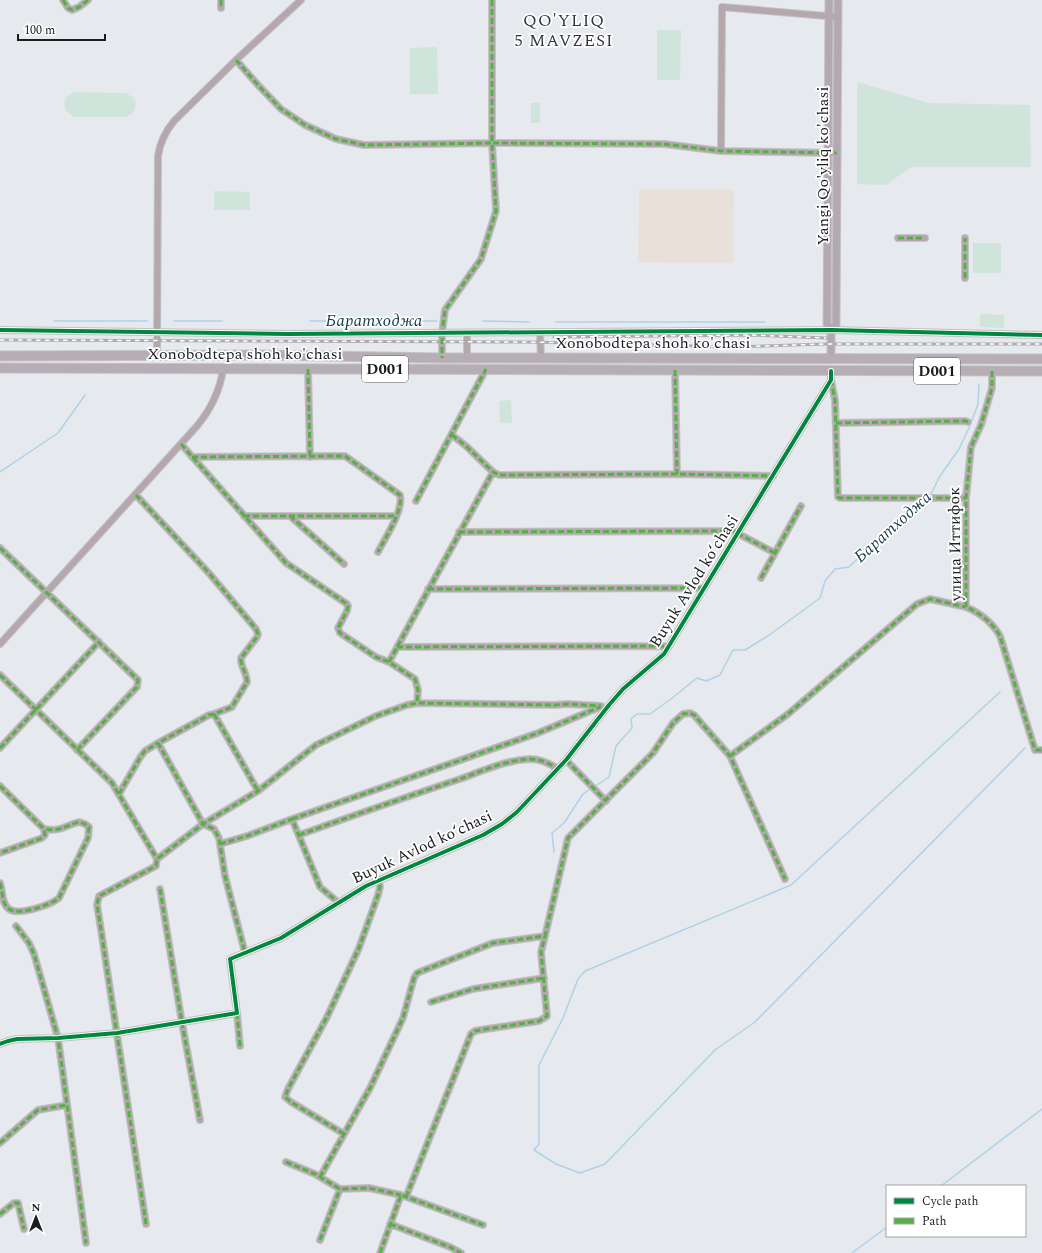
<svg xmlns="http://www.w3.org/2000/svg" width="1042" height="1253" viewBox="0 0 1042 1253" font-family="Spectral,serif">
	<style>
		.medical { fill: #eae0da }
		.green { fill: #cfe5dc }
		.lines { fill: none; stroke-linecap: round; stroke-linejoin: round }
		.stream { stroke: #aed2e7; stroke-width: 1.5 }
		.minor-casing { stroke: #c2c4c7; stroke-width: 8 }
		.major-casing { stroke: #c2c4c7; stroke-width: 9 }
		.highway-casing { stroke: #c2c4c7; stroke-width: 11 }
		.minor { stroke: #b4a8ac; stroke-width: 6 }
		.major { stroke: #b4a9b0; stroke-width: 7 }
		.highway { stroke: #b7adb4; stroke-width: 9 }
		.rail-casing { stroke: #b0abaf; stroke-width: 3 }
		.rail { stroke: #fff; stroke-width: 1.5; stroke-dasharray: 4.5; stroke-linecap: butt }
		.quiet { stroke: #55b145; stroke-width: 3; stroke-dasharray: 6 3; stroke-linecap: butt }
		.cycleway-casing { stroke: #fff; stroke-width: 6 }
		.cycleway { stroke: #00873e; stroke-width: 4 }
		.labels { text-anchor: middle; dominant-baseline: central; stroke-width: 3.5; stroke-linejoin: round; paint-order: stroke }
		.shield { fill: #fff; stroke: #5f6062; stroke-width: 1 }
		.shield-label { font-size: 15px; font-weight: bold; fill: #1b1c1f }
		.street-label { font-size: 16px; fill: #1b1c1f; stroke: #fff }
		.neighbourhood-label { font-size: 17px; letter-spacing: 1px; fill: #32363c; stroke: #fff }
		.water-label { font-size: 17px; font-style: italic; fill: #103a4e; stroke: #fff }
	</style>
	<rect width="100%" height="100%" fill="#e6e9ed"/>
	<path class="medical" d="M639 189 734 190 733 263 638 262Z"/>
	<path class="green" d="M657 30H681L680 80H657Z
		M437 47 438 94H410V48Z
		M857 82 929 103 1030 105 1031 167H911L886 185 857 184Z
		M74 92 126 93 134 98 136 103 134 112 126 117H74L66 111C62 102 65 96 74 92Z
		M531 103H540V123H531Z
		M214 191 250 192V210H214Z
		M973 243H1001V273H973Z
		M980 314 1004 315V328L980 327Z
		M511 400 512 423H500L499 401Z"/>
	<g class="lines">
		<path class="stream" d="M54 321H147
			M174 321H222
			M310 321H437
			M483 321 529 322
			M556 322H765
			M0 472 58 433 85 395
			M930 496 940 476 959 449 969 428 978 404 979 384
			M1000 692 791 885 585 971 578 979 563 1018 539 1065V1144L534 1150 556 1164 580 1173 605 1164 715 1050 755 1022 1025 748
			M594 787 609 777 616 746 632 728 631 719 637 714H650L671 699 697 678 706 681 720 675 733 650H745L768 636 820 598 825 581 835 569 849 567C857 558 868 552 877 544 894 530 910 515 926 500
			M554 852 552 833 564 823 583 794 590 789
			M941 1186 1042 1109
			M852 1253 887 1227"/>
		<defs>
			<path id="minor" d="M63 0 68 8 72 10 79 7 88 0
				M221 0V8
				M492 0V143L664 144 721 151 837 153
				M236 60 258 85 281 109 305 125 336 139 364 145 492 143 496 211 481 259 445 310 442 333V358
				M721 151 722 7 838 17
				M898 238H925
				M965 278V238
				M0 330 288 334 831 330 1042 335
				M540 333 541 358
				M157 356 158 156C160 142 165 132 174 121L236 60 301 0
				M467 357V333
				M308 369 310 457
				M675 370 677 474
				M992 371V388L981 425 971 447 966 498V607C980 613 992 622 1000 636L1035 750H1042
				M831 380 835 400 838 497 840 498H966
				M836 423 965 421 968 422
				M452 435 466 446 493 472 499 475 677 474 773 476
				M181 444 286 563 347 604 348 606 347 611 338 628 340 633 376 657 389 662 415 679 418 690 417 703
				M192 457 345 456 400 495C404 510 385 538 378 552
				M136 495 208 572 256 629 258 634 257 637 241 658C240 666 247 673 247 682L232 707 214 714 209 715 158 743 203 824 214 829 219 838 225 876 245 953
				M416 501 486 369
				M244 516H396
				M290 516 344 564
				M459 532 733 531 775 553
				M0 548 138 680 137 687 77 750
				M761 578 801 506
				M428 589 704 588
				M0 644 197 426C211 409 220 391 223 369
				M397 647 669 646
				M389 662 493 472
				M0 675 112 783 157 859
				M214 714 258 791
				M0 748 99 642
				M730 756 788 714 917 604 930 599 966 607
				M566 760 606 801
				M0 786 44 829 45 835 42 838 0 853
				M119 794 141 756 145 751 158 743
				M292 819 538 733 600 707
				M299 835C352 816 406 797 460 779 482 771 506 760 530 759 540 759 549 763 558 769
				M220 844 247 836 292 819 320 887 339 903
				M0 883C3 891 1 903 9 909 18 916 51 905 59 898L88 838 89 827 85 824 79 822C64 826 61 832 44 829
				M160 889 182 1023 200 1120
				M16 926 29 943 34 954 58 1038 86 1243
				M431 1002 473 989 544 978
				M237 1013 240 1046
				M0 1044 8 1041 17 1039 58 1038 117 1033 237 1013 230 959 281 938 366 886 483 835 502 824 517 812 566 760 609 705 623 689 664 654 831 380V371
				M344 1134 291 1102 285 1097 288 1089 327 1017 359 948 378 895 380 887 379 880
				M0 1143 38 1110 67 1105
				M286 1162 315 1174 340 1189 369 1188 401 1195
				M320 1177 370 1088 403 1018 414 978 417 973 493 943 545 936 568 838 653 753 673 723 683 714 690 713 694 715 730 756 785 879
				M406 1197 471 1034 475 1031 480 1030 539 1021 547 1016 541 952 545 936
				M0 1214 14 1203H18L24 1229
				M146 1224 99 917 97 905 99 896 156 866 157 859 203 824 258 791 316 745 376 716 407 705 417 703 555 705 568 704 601 706
				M390 1224 450 1247 461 1253
				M320 1240 340 1189
				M380 1253 401 1195 483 1225"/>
			<path id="major" d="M829 0 827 324 831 330V359
				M831 330 836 325 838 0"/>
			<path id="highway" d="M0 356 263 355 442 358 1042 359
				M0 368 1042 371"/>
		</defs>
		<use href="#minor" class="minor-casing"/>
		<use href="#major" class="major-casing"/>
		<use href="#highway" class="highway-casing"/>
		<use href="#minor" class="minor"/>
		<use href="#major" class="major"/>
		<use href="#highway" class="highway"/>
		<defs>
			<path id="rail" d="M554 337 752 335 826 338
				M0 340 530 342 732 347 826 344H1042"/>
		</defs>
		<use href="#rail" class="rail-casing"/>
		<use href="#rail" class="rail"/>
		<path class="quiet" d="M63 0 68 8 72 10 79 7 88 0
			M221 0V8
			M492 0V143L664 144 721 151 837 153
			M236 60 258 85 281 109 305 125 336 139 364 145 492 143 496 211 481 259 445 310 442 333V358
			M898 238H925
			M965 278V238
			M308 369 310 457
			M675 370 677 474
			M992 371V388L981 425 971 447 966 498V607C980 613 992 622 1000 636L1035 750H1042
			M831 380 835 400 838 497 840 498H966
			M836 423 965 421 968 422
			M452 435 466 446 493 472 499 475 677 474 773 476
			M181 444 286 563 347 604 348 606 347 611 338 628 340 633 376 657 389 662 415 679 418 690 417 703
			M192 457 345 456 400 495C404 510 385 538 378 552
			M136 495 208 572 256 629 258 634 257 637 241 658C240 666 247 673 247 682L232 707 214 714 209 715 158 743 203 824 214 829 219 838 225 876 245 953
			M416 501 486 369
			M244 516H396
			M290 516 344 564
			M459 532 733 531 775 553
			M0 548 138 680 137 687 77 750
			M761 578 801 506
			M428 589 704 588
			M397 647 669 646
			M389 662 493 472
			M0 675 112 783 157 859
			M214 714 258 791
			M0 748 99 642
			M730 756 788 714 917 604 930 599 966 607
			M566 760 606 801
			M0 786 44 829 45 835 42 838 0 853
			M119 794 141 756 145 751 158 743
			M292 819 538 733 600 707
			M299 835C352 816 406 797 460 779 482 771 506 760 530 759 540 759 549 763 558 769
			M220 844 247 836 292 819 320 887 339 903
			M0 883C3 891 1 903 9 909 18 916 51 905 59 898L88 838 89 827 85 824 79 822C64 826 61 832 44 829
			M160 889 182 1023 200 1120
			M16 926 29 943 34 954 58 1038 86 1243
			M431 1002 473 989 544 978
			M237 1013 240 1046
			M344 1134 291 1102 285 1097 288 1089 327 1017 359 948 378 895 380 887 379 880
			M0 1143 38 1110 67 1105
			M286 1162 315 1174 340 1189 369 1188 401 1195
			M320 1177 370 1088 403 1018 414 978 417 973 493 943 545 936 568 838 653 753 673 723 683 714 690 713 694 715 730 756 785 879
			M406 1197 471 1034 475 1031 480 1030 539 1021 547 1016 541 952 545 936
			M0 1214 14 1203H18L24 1229
			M146 1224 99 917 97 905 99 896 156 866 157 859 203 824 258 791 316 745 376 716 407 705 417 703 555 705 568 704 601 706
			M390 1224 450 1247 461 1253
			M320 1240 340 1189
			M380 1253 401 1195 483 1225"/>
		<defs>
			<path id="cycleway" d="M0 330 288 334 831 330 1042 335
				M0 1044 8 1041 17 1039 58 1038 117 1033 237 1013 230 959 281 938 366 886 483 835 502 824 517 812 566 760 609 705 623 689 664 654 831 380V371"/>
		</defs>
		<use href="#cycleway" class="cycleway-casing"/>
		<use href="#cycleway" class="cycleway"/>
	</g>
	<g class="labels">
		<g class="shield">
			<rect x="362" y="356" width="46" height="26" rx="3"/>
			<rect x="914" y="358" width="46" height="26" rx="3"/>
		</g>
		<g class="shield-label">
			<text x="385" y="369">D001</text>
			<text x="937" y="371">D001</text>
		</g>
		<g class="street-label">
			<text transform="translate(823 166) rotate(-90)">Yangi Qo'yliq ko'chasi</text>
			<text x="653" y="343">Xonobodtepa shoh ko'chasi</text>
			<text x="245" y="354">Xonobodtepa shoh ko'chasi</text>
			<text transform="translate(955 544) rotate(-91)">улица Иттифок</text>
			<text transform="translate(694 581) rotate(-58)">Buyuk Avlod koʻchasi</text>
			<text transform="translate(422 847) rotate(-25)">Buyuk Avlod koʻchasi</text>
		</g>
		<g class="neighbourhood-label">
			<text x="564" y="21">QO'YLIQ<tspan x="564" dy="20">5 MAVZESI</tspan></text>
		</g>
		<g class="water-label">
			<text x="374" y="321">Баратходжа</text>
			<text transform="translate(893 527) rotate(-42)">Баратходжа</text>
		</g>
	</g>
	<rect x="886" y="1185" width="140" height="52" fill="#ffffff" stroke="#a4a4a5"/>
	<rect x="894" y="1198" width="20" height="6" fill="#00873e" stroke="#a4a4a5"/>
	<text x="922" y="1205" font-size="12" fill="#1b1c1f">Cycle path</text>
	<rect x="894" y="1218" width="20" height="6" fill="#55b145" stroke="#a4a4a5"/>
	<text x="922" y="1225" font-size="12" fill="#1b1c1f">Path</text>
	<g transform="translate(36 1217)" stroke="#ffffff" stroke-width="3" paint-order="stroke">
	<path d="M0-3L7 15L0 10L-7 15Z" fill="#1b1c1f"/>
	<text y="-6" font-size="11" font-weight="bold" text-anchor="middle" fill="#1b1c1f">N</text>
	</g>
	<path d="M18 34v6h87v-6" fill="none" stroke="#1b1c1f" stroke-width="2"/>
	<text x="24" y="34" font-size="12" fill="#1b1c1f" stroke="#ffffff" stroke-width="3" paint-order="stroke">100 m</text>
</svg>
